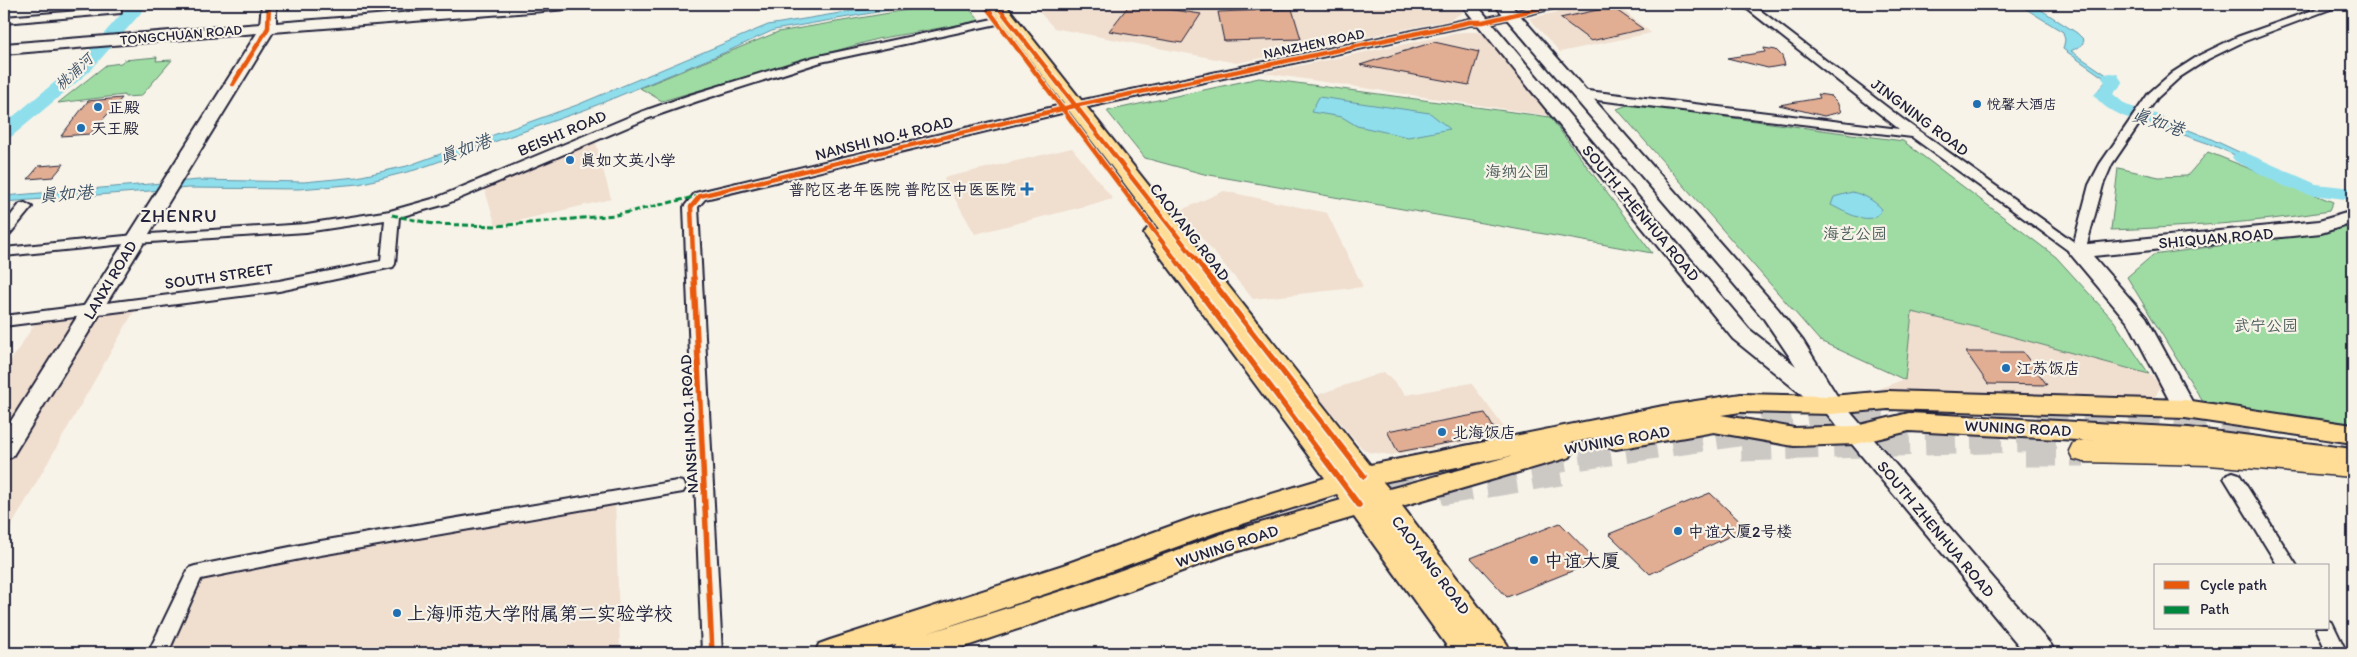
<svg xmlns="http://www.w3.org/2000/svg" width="2357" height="657" viewBox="0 0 2357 657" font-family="Itim,'LXGW WenKai TC',sans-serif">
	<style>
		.built { fill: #f0decf }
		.green { fill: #9fdca3; stroke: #607f6f }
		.water { fill: #8fdeec; stroke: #6393a5 }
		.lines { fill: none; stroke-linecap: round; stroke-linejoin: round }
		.river { fill: #8fdeec; fill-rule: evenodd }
		.building { fill: #e1ae94; stroke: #22223b }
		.highway-tunnel { stroke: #ccc9c5; stroke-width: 31; stroke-dasharray: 31 15; stroke-linecap: butt }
		.street-casing { stroke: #22223b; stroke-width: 4 }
		.secondary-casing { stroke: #22223b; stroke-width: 4 }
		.primary-casing { stroke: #22223b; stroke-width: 4 }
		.highway-casing { stroke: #22223b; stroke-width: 3 }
		.street { fill: #f7f3e8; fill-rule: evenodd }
		.secondary { fill: #f7f3e8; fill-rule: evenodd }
		.primary { fill: #ffdd96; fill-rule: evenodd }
		.highway { fill: #ffdd96; fill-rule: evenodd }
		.quiet { stroke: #00873e; stroke-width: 3; stroke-dasharray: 6 3; stroke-linecap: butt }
		.cycleway-far1-casing { stroke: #f7f3e8; stroke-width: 7 }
		.cycleway-casing { stroke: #f7f3e8; stroke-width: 9 }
		.cycleway-far1 { stroke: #e8590c; stroke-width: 4.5 }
		.cycleway { stroke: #e8590c; stroke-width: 5.5 }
		.poi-dot { fill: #1f6fb2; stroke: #f7f3e8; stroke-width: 2 }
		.labels { text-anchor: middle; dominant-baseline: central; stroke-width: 4.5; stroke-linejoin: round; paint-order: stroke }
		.far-street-label { font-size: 14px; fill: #22223b; stroke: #f7f3e8 }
		.far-poi-label { font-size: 14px; fill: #22223b; stroke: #f7f3e8; text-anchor: start }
		.far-water-label { font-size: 15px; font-style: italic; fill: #3d5167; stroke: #f7f3e8 }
		.poi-label { font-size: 16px; fill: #22223b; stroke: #f7f3e8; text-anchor: start }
		.street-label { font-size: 16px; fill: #22223b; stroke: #f7f3e8 }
		.park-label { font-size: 16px; fill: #485a5a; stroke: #f7f3e8 }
		.water-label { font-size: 18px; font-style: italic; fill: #3d5167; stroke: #f7f3e8 }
		.quarter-label { font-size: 19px; letter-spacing: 1px; fill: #22223b; stroke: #f7f3e8 }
		.near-poi-label { font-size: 19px; fill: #22223b; stroke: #f7f3e8; text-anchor: start }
	</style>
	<rect width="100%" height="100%" fill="#f7f3e8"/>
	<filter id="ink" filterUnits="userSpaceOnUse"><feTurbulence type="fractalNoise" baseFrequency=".02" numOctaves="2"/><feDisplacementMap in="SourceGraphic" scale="10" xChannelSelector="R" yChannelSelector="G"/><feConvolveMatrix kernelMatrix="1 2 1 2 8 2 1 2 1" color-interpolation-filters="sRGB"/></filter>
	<g filter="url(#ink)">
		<path class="built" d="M1032 4H1461L1463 8V12L1450 20 1237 63 1054 28Z
			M1598 4H1615L1651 33 1560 52 1529 18Z
			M1463 32H1478L1489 37 1552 116 1264 73Z
			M594 136 611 199 496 226 483 184Z
			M1072 148 1113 199 975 234 943 178Z
			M1224 191 1327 213 1363 287 1253 299 1179 211Z
			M138 304 72 420 4 539V371L40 316Z
			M1912 312 1980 328 2149 374 2161 385 2155 397 2149 400 1892 394 1873 391 1905 379Z
			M1384 372 1406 395 1471 383 1509 434 1392 455 1368 452 1361 447 1317 395Z
			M615 499 620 653H154L195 573Z"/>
		<path class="green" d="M942 4H965L980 21 877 39 662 101 640 88 778 32Z
			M157 57 156 61 172 60 141 96 125 97 124 95 58 103 106 65 121 63 124 60Z
			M1259 78 1550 117 1652 253 1204 174 1145 158 1107 111Z
			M1630 104 1903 141 2056 257 2114 321 2149 374 1980 328 1912 312 1905 380 1820 341 1617 109Z
			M2208 152 2333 202 2329 211C2257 223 2184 227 2111 230L2118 168 2159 177 2187 176Z
			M2353 224V428L2203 402 2127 277 2153 255 2345 228Z"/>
		<path class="water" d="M894 4H923L774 30 728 51 587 109 415 170 359 184 299 189 189 188 4 202V196L199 180 304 182 357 177 407 166 577 105 768 25Z
			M2018 4H2032L2077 33 2084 40 2082 45 2071 51 2120 84 2103 95 2120 109 2166 121 2209 138 2312 186 2353 190V197L2313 190 2210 144 2118 112 2097 96 2099 89 2107 80 2063 49 2065 40 2063 32Z
			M1319 97 1430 113 1450 129 1408 137 1357 126 1342 117 1311 112Z
			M1852 192C1865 195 1873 200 1882 209 1873 229 1845 212 1831 205L1834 197Z"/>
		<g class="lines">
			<path class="river" d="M130 4H146L140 14 90 71 11 137 4 139V124L78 63Z
				M2111 73 2117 74 2123 83 2113 94 2126 105 2162 116 2165 120 2162 124 2156 125C2134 120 2108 115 2094 95L2105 82 2102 78 2105 74Z
				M2242 151 2316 184 2353 188V200L2306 194 2284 186 2235 161 2232 157 2235 153Z"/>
		</g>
		<path class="building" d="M1130 4H1132L1201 14 1182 43 1109 31Z
			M1612 7 1643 29 1591 41 1560 18Z
			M1292 9 1301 39 1224 41 1218 12Z
			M1434 42 1479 52 1469 85 1360 65Z
			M1764 48 1776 50 1782 56 1785 65 1768 68 1727 58 1765 52Z
			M1818 94 1831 96 1837 102 1841 112 1824 116 1779 105 1820 98Z
			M122 98 90 134 61 136 88 101Z
			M64 164 53 177 28 179 39 166Z
			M1966 352H2023L2047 385 1988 384Z
			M1485 413 1497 434 1398 452 1387 431Z
			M1710 493 1747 528 1650 574 1609 534Z
			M1560 523 1597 561 1507 597 1471 558Z"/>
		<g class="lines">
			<path class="highway-tunnel" d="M1741 446 2050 436
				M2025 451H2084
				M1534 461 1820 419 2011 413 2227 423 2250 426
				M1440 490 1560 470
				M1294 506 1314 499 1455 475"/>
			<defs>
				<path id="street" d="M1546 4H1563L1562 6 1483 25H1470L1074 110 705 199 698 207 722 653H702L684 207 695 193 1074 102 1470 19H1483Z
					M1741 4H1752L1905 121 2074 242 2089 185 2100 164 2149 93 2172 73 2200 55 2237 37 2330 4H2344L2245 41 2208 59 2180 77 2157 98 2112 164 2103 185 2085 251 2078 255 2073 254 1912 137 1580 98 1574 94 1580 90 1899 129Z
					M117 8 121 9V13L4 23V17Z
					M1007 16 1011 17V21L821 62 698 101 649 118 446 204 399 217 395 264 393 267 279 291 4 326V316L279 281 381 261 385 220 306 232 135 243 4 256V248L135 235 306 224 390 211 436 198 641 112 690 95 814 57Z
					M25 203 32 207 9 235 4 236V224L20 204Z
					M2233 472 2239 474 2297 566H2278L2224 478 2227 474Z
					M677 481 683 482 686 487 683 492 677 493 315 556 201 579 168 653H148L189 568 195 566 315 542Z
					M2328 621 2332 622 2347 653H2327L2316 628H2328Z"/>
				<path id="secondary" d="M262 4H276V23L514 4H576L568 9 273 32 12 457 4 460V432L257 33 4 54V44L260 24Z
					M1461 4H1476L1749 329 1796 366 1764 319 1494 4H1510L1778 309 1803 341 1839 399 2051 645 2055 653H2025L1818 403 1810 401 1733 339Z
					M2353 211V223L2321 233 2093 256 2146 317 2196 409 2193 415 2185 417 2177 415 2130 325 2068 251 2071 247 2078 245 2319 221Z"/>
				<path id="primary" d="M988 4H1005L1370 465 1663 406 1741 394 1831 396 1888 391 2185 400 2353 425V443L2185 418 1888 409 1831 414 1741 412 1721 415 1794 428 1856 426 1909 413 2189 428 2353 449V469L2189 446 1909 431 1856 444 1794 446 1714 432 1616 449 1607 447 1603 440 1605 436 1570 443 1574 450 1570 457 1402 506 1507 644 1511 653H1452L1354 517 1228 554 1090 605 946 653H892L896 644 868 653H815L819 644 830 640 1063 565 1198 516 1325 478 1144 234 1147 229H1159ZM1511 456 1389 489 1383 482ZM1337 494 1341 500 1222 534 1074 587 928 633 1081 582 1217 532Z"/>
				<path id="highway" d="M2084 440 2209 443 2353 455V477L2209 465 2084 462 2073 459 2069 451 2073 443Z"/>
			</defs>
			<use href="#street" class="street-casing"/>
			<use href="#secondary" class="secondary-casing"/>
			<use href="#primary" class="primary-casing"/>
			<use href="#highway" class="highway-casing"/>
			<use href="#street" class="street"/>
			<use href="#secondary" class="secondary"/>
			<use href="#primary" class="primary"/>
			<use href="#highway" class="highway"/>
			<path class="quiet" d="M392 215 433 224 496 226 616 215 698 196"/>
			<defs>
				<path id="cycleway-far1" d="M984 4 1190 279
					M996 4 1211 279
					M233 84 268 28 269 4
					M694 279 691 207 700 196 1074 106 1470 22H1483L1558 4"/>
				<path id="cycleway" d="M694 278 712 653
					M1189 278 1359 505
					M1210 278 1364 476"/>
			</defs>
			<use href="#cycleway-far1" class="cycleway-far1-casing"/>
			<use href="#cycleway" class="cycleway-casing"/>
			<use href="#cycleway-far1" class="cycleway-far1"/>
			<use href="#cycleway" class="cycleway"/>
		</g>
	</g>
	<g class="poi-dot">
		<circle cx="1977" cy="104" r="5"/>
		<circle cx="98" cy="107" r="5"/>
		<circle cx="81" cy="128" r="5"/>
		<circle cx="570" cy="160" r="5"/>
		<path d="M1024.5 181.5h5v5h5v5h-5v5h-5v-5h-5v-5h5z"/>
		<circle cx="2006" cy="368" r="5"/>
		<circle cx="1442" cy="432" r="5"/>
		<circle cx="1678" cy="531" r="5"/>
		<circle cx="1534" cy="560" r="5"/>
		<circle cx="397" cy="613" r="5"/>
	</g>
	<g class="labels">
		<g class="far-street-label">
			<text transform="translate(181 35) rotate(-5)">TONGCHUAN ROAD</text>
			<text transform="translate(1314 44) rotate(-12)">NANZHEN ROAD</text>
		</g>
		<g class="far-poi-label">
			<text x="1987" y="104">悦馨大酒店</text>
		</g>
		<g class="far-water-label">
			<text transform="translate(74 72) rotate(-43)">桃浦河</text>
		</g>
		<g class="poi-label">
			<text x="108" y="107">正殿</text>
			<text x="91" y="128">天王殿</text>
			<text x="580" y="160">真如文英小学</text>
			<text x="1016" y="189" text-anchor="end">普陀区老年医院 普陀区中医医院</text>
			<text x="2016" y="368">江苏饭店</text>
			<text x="1452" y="432">北海饭店</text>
			<text x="1688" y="531">中谊大厦2号楼</text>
		</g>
		<g class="street-label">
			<text transform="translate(1920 117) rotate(37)">JINGNING ROAD</text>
			<text transform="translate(562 133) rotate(-23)">BEISHI ROAD</text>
			<text transform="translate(884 138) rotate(-14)">NANSHI NO.4 ROAD</text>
			<text transform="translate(1641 213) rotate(50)">SOUTH ZHENHUA ROAD</text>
			<text transform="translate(1190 232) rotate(52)">CAOYANG ROAD</text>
			<text transform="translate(2216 238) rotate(-5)">SHIQUAN ROAD</text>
			<text transform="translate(219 276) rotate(-8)">SOUTH STREET</text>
			<text transform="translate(110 280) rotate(-59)">LANXI ROAD</text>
			<text transform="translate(689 424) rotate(-93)">NANSHI NO.1 ROAD</text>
			<text transform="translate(2018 428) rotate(3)">WUNING ROAD</text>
			<text transform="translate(1617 440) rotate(-10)">WUNING ROAD</text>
			<text transform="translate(1936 529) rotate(50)">SOUTH ZHENHUA ROAD</text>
			<text transform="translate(1227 546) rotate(-18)">WUNING ROAD</text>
			<text transform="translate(1431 565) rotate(53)">CAOYANG ROAD</text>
		</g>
		<g class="park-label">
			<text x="1517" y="171">海纳公园</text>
			<text x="1855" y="233">海艺公园</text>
			<text x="2266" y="325">武宁公园</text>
		</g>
		<g class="water-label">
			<text transform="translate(2158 122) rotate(19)">真如港</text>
			<text transform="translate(465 149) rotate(-20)">真如港</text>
			<text transform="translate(66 194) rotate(-4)">真如港</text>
		</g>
		<g class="quarter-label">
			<text x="179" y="215">ZHENRU</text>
		</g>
		<g class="near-poi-label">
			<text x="1544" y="560">中谊大厦</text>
			<text x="407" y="613">上海师范大学附属第二实验学校</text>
		</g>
	</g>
	<rect width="2357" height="657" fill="none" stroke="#f7f3e8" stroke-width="20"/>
	<rect x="10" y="10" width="2337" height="637" fill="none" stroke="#22223b" stroke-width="2" filter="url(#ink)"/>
	<rect x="2154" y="564" width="175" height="65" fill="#f7f3e8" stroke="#a29fa3"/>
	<rect x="2164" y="581" width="25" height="8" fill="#e8590c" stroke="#a29fa3"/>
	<text x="2200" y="590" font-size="15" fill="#22223b">Cycle path</text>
	<rect x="2164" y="606" width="25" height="8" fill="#00873e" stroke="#a29fa3"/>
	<text x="2200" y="614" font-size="15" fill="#22223b">Path</text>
</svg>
